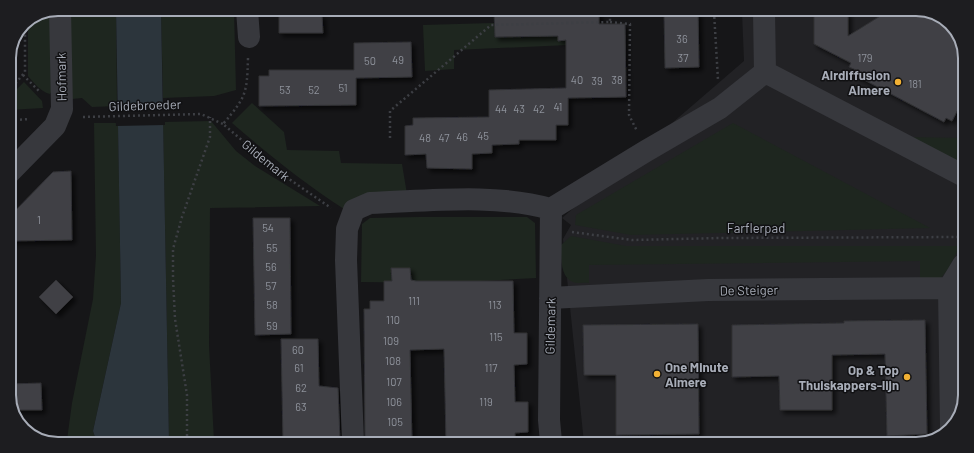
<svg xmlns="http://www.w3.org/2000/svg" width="974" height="453" viewBox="0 0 974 453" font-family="Barlow,sans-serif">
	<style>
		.built { fill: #222225 }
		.green { fill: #1e261f }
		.water { fill: #2c353c }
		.pier { fill: #161618 }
		.building { fill: #404145; stroke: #303034; filter: url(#shadow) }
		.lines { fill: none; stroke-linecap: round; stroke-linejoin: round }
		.path { stroke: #3d3f44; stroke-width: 2.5; stroke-dasharray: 2 3; stroke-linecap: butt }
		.minor { stroke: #37383d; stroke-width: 22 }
		.tertiary { stroke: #37383d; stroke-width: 22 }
		.poi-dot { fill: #f2b134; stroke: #111113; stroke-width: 1.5 }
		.labels { text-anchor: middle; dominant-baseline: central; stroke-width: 3; stroke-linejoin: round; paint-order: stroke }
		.number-label { font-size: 11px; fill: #8e929b }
		.poi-label { font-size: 13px; font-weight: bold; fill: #a8adb8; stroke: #111113; text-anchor: end }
		.street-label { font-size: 13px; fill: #a8adb8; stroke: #111113 }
		.rim { fill: none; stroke: #a8adb8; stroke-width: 2 }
	</style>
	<defs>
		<filter id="shadow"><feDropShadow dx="3.5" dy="3.5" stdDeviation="2" flood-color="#0009"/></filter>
	</defs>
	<rect width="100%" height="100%" fill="#161618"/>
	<path class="built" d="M742 12 935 13 957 31 965 55 961 414 943 436 916 444 584 443 563 239 571 225 562 218 744 61Z"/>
	<path class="green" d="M70 9H116L117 106 92 107 82 98 72 99Z
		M161 9 234 10 236 90 214 96 163 98Z
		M52 12 53 89 50 94C41 92 34 83 28 76V21Z
		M567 21 568 45 454 50V69L425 71 423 25Z
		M24 82 42 101 43 108 9 110V97Z
		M252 103 284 132 287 150 339 151 341 163 402 164 407 194 344 209C304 183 268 154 232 123Z
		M211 121 236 151 255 166 320 206 210 208 209 345 214 441H169L163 122Z
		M94 123H118L121 303 93 431 96 440H67L72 403 93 299 96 256Z
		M733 123 930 228 631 235 575 225 576 215Z
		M905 137 964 138V163L948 162Z
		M419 217H527L535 223 536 278 442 283 361 282 362 224 370 218Z
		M571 236 626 246H960L948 269 940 279H920V261L589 265V283C585 282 578 284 573 282 560 277 561 257 561 245Z"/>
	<path class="water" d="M116 9H161L169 441 96 440 93 431 121 303Z"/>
	<path class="pier" d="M165 106V125L116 126 115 107Z"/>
	<path class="building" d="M279 10H314V15H322L323 33H279Z
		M494 11H517V14L599 11V24H625L626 97 568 98V125H556V140H519V144L492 145V153L472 154V169L427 168 426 154 405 155V126L413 125V118L489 117V90L566 88V40L558 41V36L495 37Z
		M664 12H698L699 67 665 68Z
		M814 12H848V36L885 13H935L957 31 965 55 964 98 952 121 946 118 944 122 853 74 856 70 849 67 851 63 814 44Z
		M411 42 412 77 356 78V105L259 106V76H269V70H354V43Z
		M71 171 72 240 9 241V217L53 172Z
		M253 218H290L291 334 255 335Z
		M391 268H410L411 280 416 281H513L514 333H527V364L514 365 515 402H528V432L515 433V442H446L444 349 410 350 412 442 365 441 364 309H370V301H384V281H392Z
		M56 280 73 297 56 314 39 297Z
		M925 320 927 434 887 436 885 354 832 355V410H780L779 376 732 377V325L844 323V321Z
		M698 324 699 434 616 435V375H584L583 325Z
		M281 339H318L319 386 338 388 340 441H283Z
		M41 383 42 410H14L9 398V384Z"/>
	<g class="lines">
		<path class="path" d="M714 12 718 80
			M610 22 630 24 629 115 637 131
			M248 58C247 94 246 97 223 124L279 172 331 208
			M23 75 39 91
			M9 91 25 72V23
			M9 113 15 112V120L9 126
			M83 117 201 114 223 124
			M15 120 30 119
			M390 138V111L491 25 610 22V11
			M572 232 632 240 722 238 963 237
			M187 441V395L175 319 173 278V249L182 217 210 137V117"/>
		<path class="minor" d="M247 10 249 37
			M764 12 765 72 964 176
			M551 209 549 420 551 442
			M550 298 708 290 949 288
			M951 426 949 288 963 265
			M353 442 346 260 347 229 354 210 370 203C430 201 493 193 551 209L646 151 720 108 765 72"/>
		<path class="tertiary" d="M9 173 55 126 62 109 60 9"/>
	</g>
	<g class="poi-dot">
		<circle cx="898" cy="82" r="4"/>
		<circle cx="657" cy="374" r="4"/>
		<circle cx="907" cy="377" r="4"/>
	</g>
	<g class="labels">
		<g class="number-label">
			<text x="682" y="38">36</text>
			<text x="683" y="57">37</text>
			<text x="865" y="57">179</text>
			<text x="398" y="59">49</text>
			<text x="370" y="60">50</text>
			<text x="577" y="79">40</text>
			<text x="617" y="79">38</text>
			<text x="597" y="80">39</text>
			<text x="915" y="83">181</text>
			<text x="343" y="87">51</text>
			<text x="285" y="89">53</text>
			<text x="314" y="89">52</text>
			<text x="558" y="106">41</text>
			<text x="501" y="108">44</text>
			<text x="519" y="108">43</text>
			<text x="539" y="108">42</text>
			<text x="483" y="135">45</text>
			<text x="462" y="136">46</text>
			<text x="425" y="137">48</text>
			<text x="444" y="137">47</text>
			<text x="39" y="219">1</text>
			<text x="268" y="227">54</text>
			<text x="272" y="247">55</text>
			<text x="271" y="266">56</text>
			<text x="271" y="285">57</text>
			<text x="414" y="300">111</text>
			<text x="272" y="304">58</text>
			<text x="495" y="304">113</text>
			<text x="393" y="319">110</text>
			<text x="272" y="325">59</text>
			<text x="496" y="336">115</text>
			<text x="391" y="340">109</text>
			<text x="298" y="349">60</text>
			<text x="393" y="360">108</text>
			<text x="299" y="367">61</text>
			<text x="491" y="367">117</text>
			<text x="394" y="381">107</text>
			<text x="301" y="387">62</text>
			<text x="394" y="401">106</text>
			<text x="486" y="401">119</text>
			<text x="301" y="406">63</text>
			<text x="395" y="421">105</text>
		</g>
		<g class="poi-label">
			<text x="890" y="75">Airdiffusion<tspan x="890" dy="15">Almere</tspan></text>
			<text x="665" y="367" text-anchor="start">One Minute<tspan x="665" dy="15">Almere</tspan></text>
			<text x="899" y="370">Op &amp; Top<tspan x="899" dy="15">Thuiskappers-lijn</tspan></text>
		</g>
		<g class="street-label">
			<text transform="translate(61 77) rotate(-91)">Hofmark</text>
			<text transform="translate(145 105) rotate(-2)">Gildebroeder</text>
			<text transform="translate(266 160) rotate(39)">Gildemark</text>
			<text x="756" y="228">Farflerpad</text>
			<text transform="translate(749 290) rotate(-1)">De Steiger</text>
			<text transform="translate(550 326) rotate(-89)">Gildemark</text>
		</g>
	</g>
	<path d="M0 0H974V453H0ZM58 16H916A42 42 0 0 1 958 58V395A42 42 0 0 1 916 437H58A42 42 0 0 1 16 395V58A42 42 0 0 1 58 16Z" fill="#1d1d20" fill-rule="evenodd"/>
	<path class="rim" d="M58 16H916A42 42 0 0 1 958 58V395A42 42 0 0 1 916 437H58A42 42 0 0 1 16 395V58A42 42 0 0 1 58 16Z"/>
</svg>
